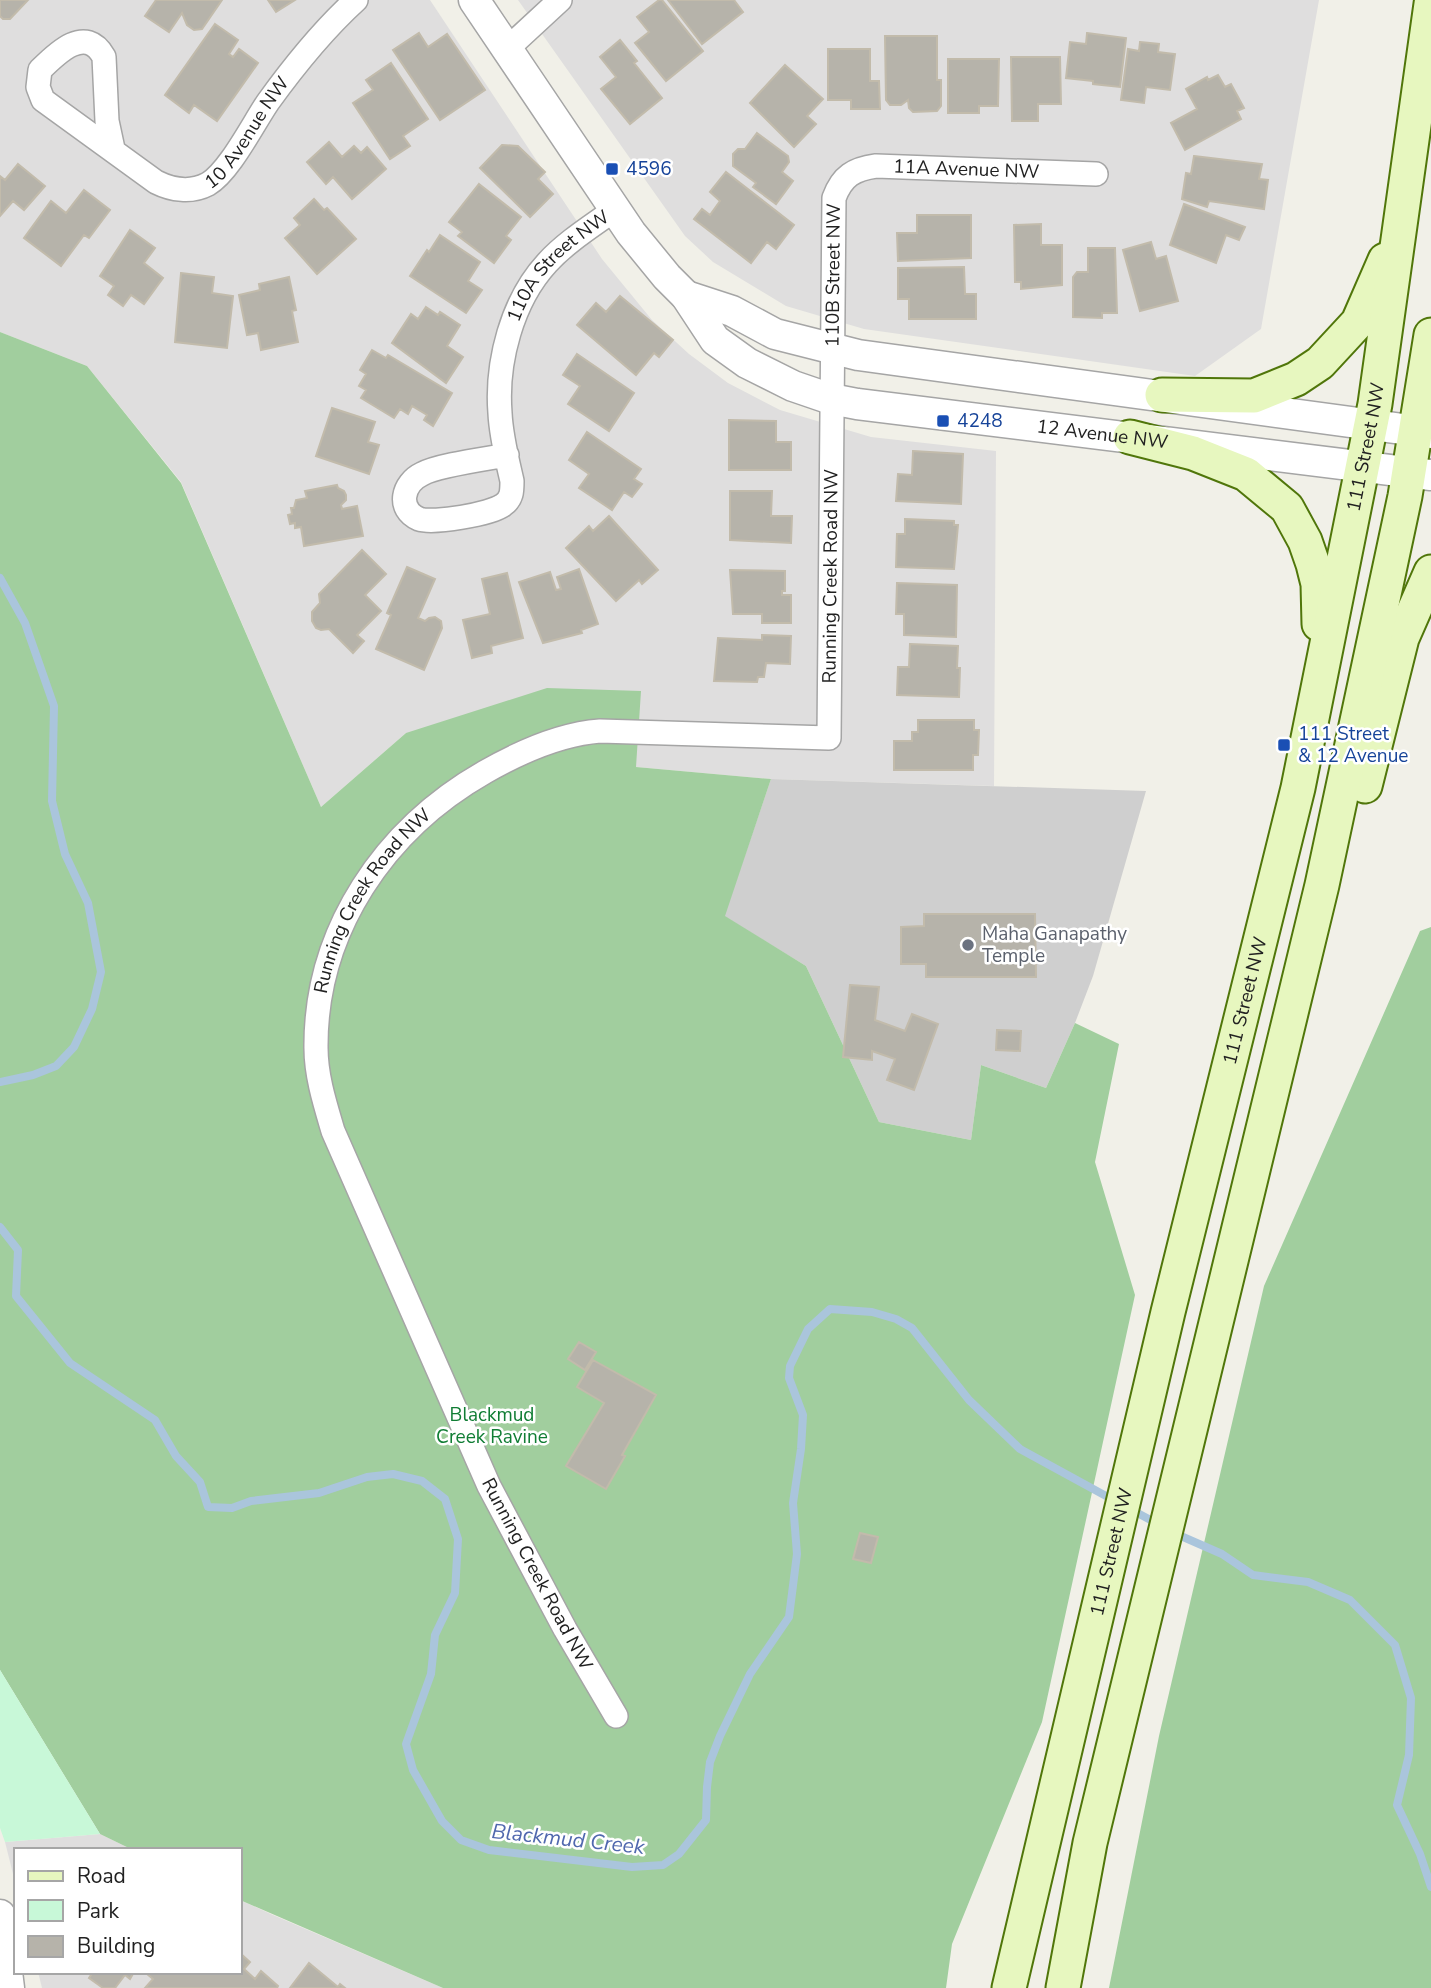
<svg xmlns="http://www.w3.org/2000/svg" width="1431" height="1988" viewBox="0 0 1431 1988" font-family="'Nunito Sans',sans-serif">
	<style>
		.residential { fill: #dfdede }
		.religious { fill: #cfcfcf }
		.forest { fill: #a1ce9e }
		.park { fill: #c8f8d8 }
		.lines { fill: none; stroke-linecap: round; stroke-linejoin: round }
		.stream { stroke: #aac5dc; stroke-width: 8 }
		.building { fill: #b6b3aa; stroke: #c2bbab; stroke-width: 2 }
		.minor-casing { stroke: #a5a5a5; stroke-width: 26 }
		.tertiary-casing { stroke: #a5a5a5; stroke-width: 33 }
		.secondary-casing { stroke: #50760a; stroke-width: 37 }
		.minor { stroke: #fff; stroke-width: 23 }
		.tertiary { stroke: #fff; stroke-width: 30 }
		.secondary { stroke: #e7f7bf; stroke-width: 33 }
		.transit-dot { fill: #1a4fb4; stroke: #fff; stroke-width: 2.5 }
		.worship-dot { fill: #6b7280; stroke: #fff; stroke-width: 2.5 }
		.labels { text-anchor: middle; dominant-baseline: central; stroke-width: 5; stroke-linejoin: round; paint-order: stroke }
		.street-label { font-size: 19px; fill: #212121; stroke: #fff }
		.transit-label { font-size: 19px; fill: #164399; stroke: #fff; text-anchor: start }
		.worship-label { font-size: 19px; fill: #5b616d; stroke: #fff; text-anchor: start }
		.park-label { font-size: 19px; fill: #107d34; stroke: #fff }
		.water-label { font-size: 21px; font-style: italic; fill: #5068ae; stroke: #fff }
	</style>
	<rect width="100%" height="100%" fill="#f1f0e8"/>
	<path class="residential" d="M0 0H430L602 259 652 320 689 354 728 383 780 410 871 437 996 451 994 786 771 779 636 767 406 733 321 807 181 482 87 366 0 332Z
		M518 0H1319L1261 329 1195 376 864 329 786 306 713 262 685 236Z
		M100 1834 133 1850H16V1886L5 1842Z
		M240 1900 273 1915 443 1988H42L38 1972H240Z"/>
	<path class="religious" d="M771 779 1146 791 1093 976 1075 1023 1046 1088 981 1065 971 1140 879 1122 806 966 724 916Z"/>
	<path class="forest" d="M0 332 87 366 181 483 321 807 406 733 547 688 641 691 636 767 771 779 725 916 806 966 879 1122 971 1140 981 1065 1046 1088 1075 1023 1119 1044 1095 1162 1135 1295 1042 1722 952 1944 946 1988H443L240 1900V1850H133L100 1834 0 1670Z
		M1431 927V1988H1109L1159 1736 1264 1286 1420 931Z"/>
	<path class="park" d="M0 1670 100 1834 5 1842 0 1828Z"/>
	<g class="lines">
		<path class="stream" d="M0 578 25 623 54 706 52 801 65 854 88 903 101 972 92 1009 74 1047 56 1066 33 1075 0 1082
			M0 1227 18 1250 16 1296 70 1363 155 1420 176 1456 200 1482 208 1507 232 1508 251 1501 319 1493 367 1477 393 1474 422 1481 445 1499 458 1539 455 1593 435 1635 431 1674 406 1744 413 1770 442 1821 461 1840 489 1850 632 1867 663 1865 679 1854 706 1820 707 1787 710 1762 720 1736 750 1674 789 1617 797 1554 793 1503 801 1449 803 1415 789 1378 790 1366 808 1329 830 1309 872 1312 896 1319 912 1328 969 1400 1020 1449 1117 1502
			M1128 1508 1160 1525
			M1174 1533 1222 1554 1253 1575 1308 1582 1350 1600 1395 1645 1411 1698 1409 1755 1397 1805 1420 1854 1431 1887"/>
	</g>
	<path class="building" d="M0 0H28L10 19H3L0 16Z
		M156 0H222L202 29 194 30 187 25 182 13 169 32 145 16Z
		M268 0H295L276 12Z
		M659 0H662L703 51 666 81 635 43 649 32 637 17Z
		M668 0H734L743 12 702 44Z
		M215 24 238 40 229 54 233 57 239 49 258 63 217 121 194 105 189 113 165 95Z
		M419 33 428 47 447 34 485 90 440 120 393 50Z
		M1087 33 1126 38 1120 87 1093 84V81L1066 78 1070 42 1086 44Z
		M885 36H937V80H941V106L937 111 913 112 909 108 908 100 901 105H890L886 100Z
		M620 40 637 61 634 63 662 98 630 124 601 89 616 77 600 57Z
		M1140 42 1159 44 1158 52 1175 54 1170 90 1146 87 1144 103 1121 100 1128 49 1139 51Z
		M828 49H870V81H879L880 109H851V100H828Z
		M1011 57H1060L1061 104H1038V121H1012Z
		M948 59H999L998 106H979V113H948Z
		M391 63 428 119 403 136 410 146 390 159 353 103 373 90 366 80Z
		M785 65 823 99 807 116 816 124 794 147 750 103Z
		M1218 75 1225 87 1231 84 1244 108 1237 111 1241 119 1185 150 1171 123 1197 109 1186 89 1207 77 1208 80Z
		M757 133 788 156 789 162 782 172 793 181 776 204 753 187 756 183 733 166V154L738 149H745Z
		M329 142 342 157 354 146 361 153 367 147 386 169 352 199 333 177 326 184 307 162Z
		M502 145 518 146 545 172 538 179 553 194 530 217 480 168Z
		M1194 156 1262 164 1259 179 1268 180 1264 209 1209 201 1207 207 1182 199 1186 173 1191 174Z
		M18 164 45 186 24 210 13 201 0 216V176L5 180Z
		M726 172 794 225 776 249 767 242 751 263 694 219 702 209 710 215 720 201 710 192Z
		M479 184 521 217 506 236 511 240 494 263 458 236 462 232 449 222Z
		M84 190 110 210 89 238 84 235 61 266 24 238 51 201 66 213Z
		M314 199 324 210 327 208 356 239 317 274 285 238 300 225 294 218Z
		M1184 204 1245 227 1239 240 1226 235 1216 263 1170 245Z
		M917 215H971V258L898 261 897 233H917Z
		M1041 224V245H1062V285L1021 289V282H1015L1014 225Z
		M130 230 155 248 144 263 163 278 144 304 131 295 123 306 108 295 114 286 100 276Z
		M440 235 480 262 468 281 482 290 466 313 410 276 427 250 429 252Z
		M1151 242 1156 259 1166 256 1178 301 1140 311 1123 250Z
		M1088 248H1115L1117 313H1102V318L1073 317V277L1077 272H1088Z
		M964 267 965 294H976V319H909V299H898V268Z
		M181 273 214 277 212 293 233 296 227 348 175 342Z
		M289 277 296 310 292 311 298 342 261 350 258 333 247 335 239 295 260 290 259 284Z
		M620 296 673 340 659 357 654 353 636 375 577 325 596 303 606 312Z
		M426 307 438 315 440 312 460 325 447 346 463 357 446 383 392 343 411 314 418 319Z
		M372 350 386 358 388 355 452 393 433 426 424 420 427 415 412 406 408 414 400 409 394 418 361 398 366 390 359 386 366 374 360 370Z
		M577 354 634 393 609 431 568 404 580 386 563 375Z
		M332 408 375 422 368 442 379 445 369 474 316 456Z
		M729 420 776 421V442H791V470H729Z
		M587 432 641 469 634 479 642 484 632 497 624 492 612 510 579 488 589 474 569 460Z
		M913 451 963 454 961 504 896 501 898 474 912 475Z
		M337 485 338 488 344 491 346 495V500L341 505 342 509 357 506 363 536 304 546 301 527 295 528V523L290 524 288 515 292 514 291 508H294L296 500 307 498 305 491Z
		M730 491H772L771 516H792L791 543 730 540Z
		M609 516 658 570 642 584 639 580 616 601 566 548 589 526 593 531Z
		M905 519 954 521V525H958L954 569 896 567 897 534H905Z
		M362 550 386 574 365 595 381 611 357 635 364 641 353 653 329 629 321 630 316 628 312 621V612L320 603 319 594Z
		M407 567 435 579 418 618 425 621 429 618 435 617 441 621 442 628 424 670 376 649 391 615 387 613Z
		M579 569 598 624 581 630 582 633 543 643 519 582 550 572 556 590 561 589 557 577Z
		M730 570 785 571V591H782V595H791V623H762V614H733Z
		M507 573 523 638 491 646 492 653 472 658 463 620 490 614 482 579Z
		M897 583 957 585 956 637 904 635V614H896Z
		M762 635 791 636 790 664 766 663 764 677H758L757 682 714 681 718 638 762 640Z
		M910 644 958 646 957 668H960L959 697 897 695 898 667H909Z
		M918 720H974V730H979L978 755H973V770H894V741H912V732H918Z
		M924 914H1035L1036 977H926V964H901V927L924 926Z
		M850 985 879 987 875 1020 905 1031 912 1014 938 1024 914 1090 887 1080 895 1059 872 1051V1060L843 1057Z
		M997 1030 1021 1031 1020 1051 996 1050Z
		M579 1342 596 1352 585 1370 568 1359Z
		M593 1360 656 1395 622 1455 625 1456 606 1489 566 1466 604 1403 577 1387Z
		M860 1533 878 1537 871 1563 853 1559Z
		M240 1953 250 1962 244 1969 255 1979 261 1971 278 1986 277 1988H145L153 1979 147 1974 149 1972H240Z
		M309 1963 338 1987 340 1984 345 1988H290Z
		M93 1972H134L130 1979 125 1975 115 1988H103L89 1978Z"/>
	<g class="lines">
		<defs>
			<g id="minor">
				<path d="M507 49 560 0"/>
				<path id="s1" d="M113 149 107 121 104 57C86 24 57 53 40 70L38 87 43 100 156 182C172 190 191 193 208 184 229 172 253 124 268 102 294 66 323 30 356 0"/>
				<path id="s2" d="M507 455C486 459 439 465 422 474 403 483 396 509 419 519 433 524 491 514 503 505 512 499 512 491 512 481 507 459 501 436 500 413 496 362 512 301 547 263 566 242 592 226 614 210"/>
				<path id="s3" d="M616 1716 565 1629 489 1486 333 1131C325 1104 316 1076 316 1048 315 930 385 829 485 772 520 752 560 734 600 731L829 738 834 198C842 176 854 169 876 166L1096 174"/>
			</g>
			<g id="tertiary">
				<path id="s4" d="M474 0 631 233 667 277 686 296 715 340 747 363 793 386 831 399 857 404 1431 475"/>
				<path d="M686 296 732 311 775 334 858 355 1431 433"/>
				<path d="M0 1915 9 1988"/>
			</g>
			<g id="secondary">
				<path d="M1162 395 1254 396 1296 379 1320 363 1358 322 1385 260"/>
				<path d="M1130 437 1193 453 1246 474 1287 508 1305 541 1313 564 1318 584 1319 624"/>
				<path d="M1365 786 1402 638 1431 572"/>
				<path id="s5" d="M1009 1988 1168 1312 1298 788 1375 404 1431 4"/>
				<path d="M1063 1988 1090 1843 1322 885 1405 496 1431 335"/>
			</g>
		</defs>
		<use href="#minor" class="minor-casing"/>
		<use href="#tertiary" class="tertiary-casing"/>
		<use href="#secondary" class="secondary-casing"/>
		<use href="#minor" class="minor"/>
		<use href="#tertiary" class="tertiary"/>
		<use href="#secondary" class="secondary"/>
	</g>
	<g class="transit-dot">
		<rect x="605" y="162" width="14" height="14" rx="3.5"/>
		<rect x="936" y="414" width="14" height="14" rx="3.5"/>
		<rect x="1277" y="738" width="14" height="14" rx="3.5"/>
	</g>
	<circle class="worship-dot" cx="968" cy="945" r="7"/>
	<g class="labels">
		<g class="street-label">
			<text stroke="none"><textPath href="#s1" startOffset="462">10 Avenue NW</textPath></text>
			<text stroke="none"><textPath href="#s3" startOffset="2114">11A Avenue NW</textPath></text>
			<text stroke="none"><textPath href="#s2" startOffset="494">110A Street NW</textPath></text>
			<text stroke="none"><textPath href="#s3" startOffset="1890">110B Street NW</textPath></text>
			<text stroke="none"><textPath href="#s4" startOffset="822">12 Avenue NW</textPath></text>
			<text stroke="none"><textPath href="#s5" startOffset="1582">111 Street NW</textPath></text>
			<text stroke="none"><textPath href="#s3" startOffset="1589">Running Creek Road NW</textPath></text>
			<text stroke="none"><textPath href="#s3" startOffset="898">Running Creek Road NW</textPath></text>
			<text stroke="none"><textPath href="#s5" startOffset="1015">111 Street NW</textPath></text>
			<text stroke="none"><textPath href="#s5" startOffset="448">111 Street NW</textPath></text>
			<text transform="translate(537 1574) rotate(62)">Running Creek Road NW</text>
		</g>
		<g class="transit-label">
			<text x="626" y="169">4596</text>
			<text x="957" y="421">4248</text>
			<text x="1298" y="734">111 Street<tspan x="1298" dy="22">&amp; 12 Avenue</tspan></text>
		</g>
		<g class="worship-label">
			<text x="982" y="934">Maha Ganapathy<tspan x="982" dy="22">Temple</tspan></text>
		</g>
		<g class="park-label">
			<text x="492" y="1415">Blackmud<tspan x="492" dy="22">Creek Ravine</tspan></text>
		</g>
		<g class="water-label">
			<text transform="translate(568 1839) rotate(6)">Blackmud Creek</text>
		</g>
	</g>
	<rect x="14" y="1848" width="228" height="126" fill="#ffffff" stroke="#a6a6a6" stroke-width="2"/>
	<rect x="28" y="1871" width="35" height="10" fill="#e7f7bf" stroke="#a6a6a6" stroke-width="2"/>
	<text x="77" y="1883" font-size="21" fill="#212121">Road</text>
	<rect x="28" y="1900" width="35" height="21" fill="#c8f8d8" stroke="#a6a6a6" stroke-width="2"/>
	<text x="77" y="1918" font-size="21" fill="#212121">Park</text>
	<rect x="28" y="1936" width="35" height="21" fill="#b6b3aa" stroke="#a6a6a6" stroke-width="2"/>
	<text x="77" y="1953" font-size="21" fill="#212121">Building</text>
</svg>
